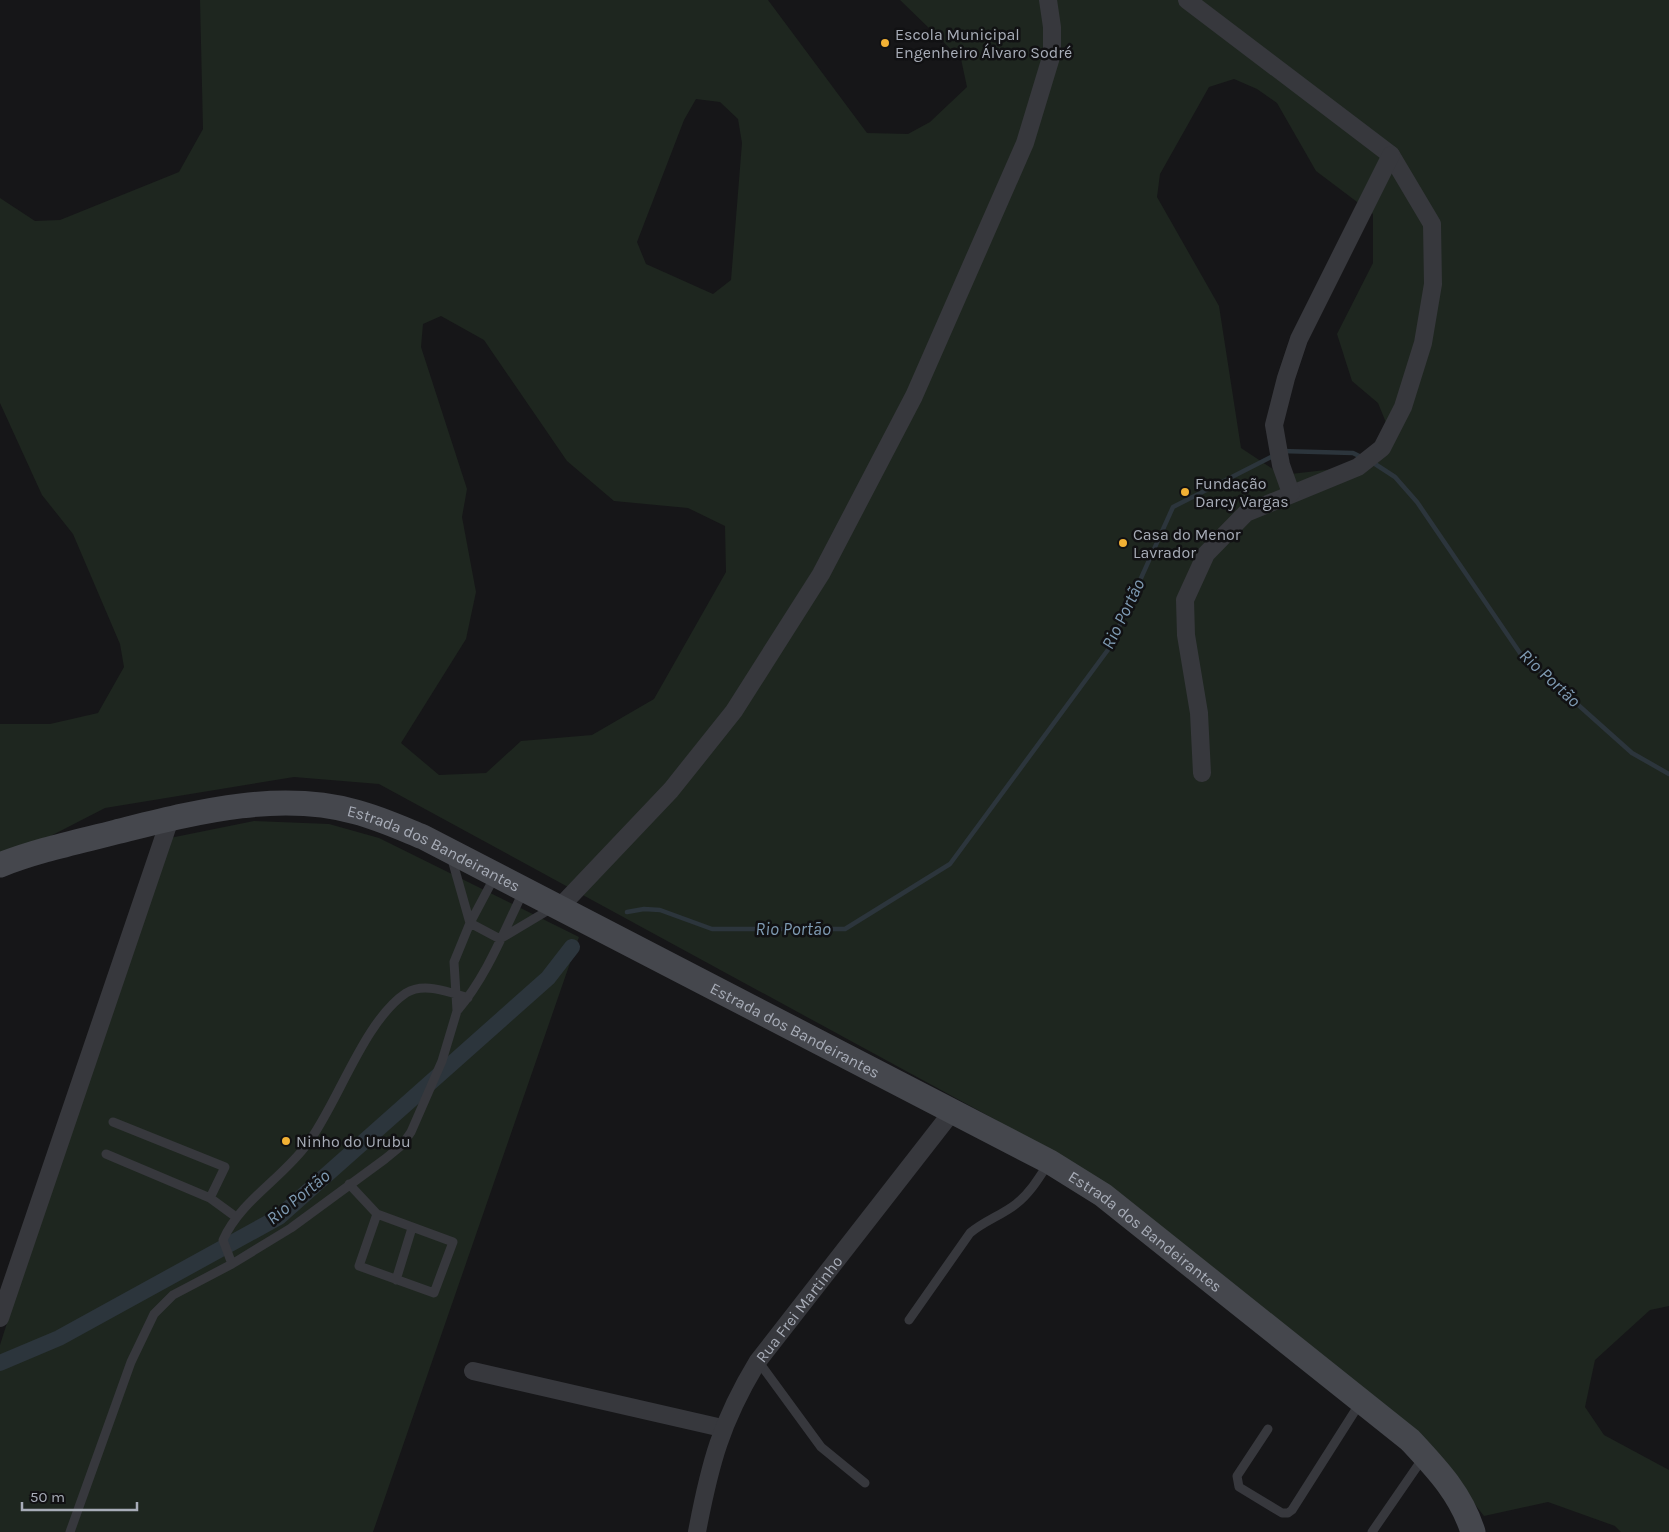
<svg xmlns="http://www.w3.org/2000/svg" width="1669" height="1532" viewBox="0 0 1669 1532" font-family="Karla,sans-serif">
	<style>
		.green { fill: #1e261f; fill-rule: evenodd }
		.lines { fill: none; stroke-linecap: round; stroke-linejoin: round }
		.stream { stroke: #2c353c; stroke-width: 4.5 }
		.canal { stroke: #2c353c; stroke-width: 16 }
		.service { stroke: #37383d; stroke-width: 9 }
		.minor { stroke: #37383d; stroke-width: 18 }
		.secondary { stroke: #45474d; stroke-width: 25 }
		.poi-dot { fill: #f2b134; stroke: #111113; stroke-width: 2 }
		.labels { text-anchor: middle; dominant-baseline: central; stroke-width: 5; stroke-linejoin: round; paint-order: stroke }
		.poi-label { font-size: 16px; fill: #a8adb8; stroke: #111113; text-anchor: start }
		.street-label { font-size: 16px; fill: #a8adb8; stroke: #111113 }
		.water-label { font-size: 18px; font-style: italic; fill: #7f9bb3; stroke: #111113 }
	</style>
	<rect width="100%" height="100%" fill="#161618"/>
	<path class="green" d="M200 0H768L867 133 908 134 930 122 967 87 961 59 900 0H1669V1306L1650 1310 1595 1360 1585 1407 1604 1435 1669 1470V1532H1621L1615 1526 1548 1502 1484 1516 1438 1457 996 1120 379 784 294 777 105 808 0 862V724H50L98 713 124 667 120 644 73 534 42 495 0 403V198L35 221 60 220 179 172 203 129ZM1234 79 1257 89 1277 103 1316 171 1373 214V263L1337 334 1352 381 1378 403 1387 425 1378 448 1334 469 1282 475 1241 448 1219 306 1157 197 1160 174 1209 87ZM696 99 720 102 738 119 742 143 731 280 713 294 646 264 637 242 684 120ZM441 316 484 340 567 461 614 501 688 508 725 526 726 572 654 699 592 735 521 741 486 773 439 775 401 743 466 639 476 592 462 517 467 489 421 347 423 324Z
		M254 821 329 824 379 838 579 937 373 1532H0V1345L160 840Z"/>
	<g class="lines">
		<path class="stream" d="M1281 451 1353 453 1363 458
			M1372 462 1395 477 1417 502 1520 653 1632 753 1669 774
			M627 912 644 909 660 910 712 929H845L950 864 1110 647 1173 507 1275 455"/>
		<path class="canal" d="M0 1363 59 1338 279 1217 548 978 572 947"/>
		<path class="service" d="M451 856 470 923 500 939 552 908
			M457 1011C487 976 504 931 524 890
			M113 1122 225 1167 210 1198
			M106 1154 210 1198 236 1217
			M349 1184 377 1214 453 1242 434 1293 359 1266 377 1214
			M232 1264 223 1240C241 1200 283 1178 308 1143 338 1103 364 1021 406 993 424 982 449 992 468 998
			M396 1280 412 1228
			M909 1320 970 1233C984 1221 1002 1215 1016 1204 1030 1193 1039 1178 1048 1164
			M758 1361 821 1447 865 1483
			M1268 1429 1237 1476 1239 1487 1282 1513H1288L1292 1510 1360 1403
			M70 1532 131 1362 154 1314 173 1295 232 1264 291 1228 385 1159 402 1145 411 1132 442 1061 457 1011 454 962 470 923 495 876
			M1372 1532 1423 1458"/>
		<g class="minor">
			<path d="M1187 0 1391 155 1432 224 1433 284 1423 343 1403 407 1382 448 1358 467 1246 513 1206 554 1185 600 1186 635 1199 713 1202 773"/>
			<path d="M1291 493 1281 465 1274 425 1286 378 1299 339 1391 155"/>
			<path d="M559 908 671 790 734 711 821 574 914 396 1025 143 1052 54V27L1048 0"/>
			<path d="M0 1318 170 819"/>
			<path d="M473 1371 722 1428"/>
			<path id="s1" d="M697 1532C710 1463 721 1422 758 1361L952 1112"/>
		</g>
		<path class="secondary" id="s2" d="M0 865C38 850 77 842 116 832 193 813 277 790 356 812 379 818 401 828 423 837L1050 1162 1103 1195 1410 1440C1437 1469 1461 1494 1473 1532"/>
	</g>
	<g class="poi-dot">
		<circle cx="885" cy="43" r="5"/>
		<circle cx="1185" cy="492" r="5"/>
		<circle cx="1123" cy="543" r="5"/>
		<circle cx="286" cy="1141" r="5"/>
	</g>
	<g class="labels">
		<g class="poi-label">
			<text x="895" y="34">Escola Municipal<tspan x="895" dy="18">Engenheiro Álvaro Sodré</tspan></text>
			<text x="1195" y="483">Fundação<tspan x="1195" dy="18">Darcy Vargas</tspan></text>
			<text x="1133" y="534">Casa do Menor<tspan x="1133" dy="18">Lavrador</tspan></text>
			<text x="296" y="1141">Ninho do Urubu</text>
		</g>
		<g class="street-label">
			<text stroke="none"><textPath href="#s2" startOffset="450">Estrada dos Bandeirantes</textPath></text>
			<text stroke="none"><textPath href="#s2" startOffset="855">Estrada dos Bandeirantes</textPath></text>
			<text stroke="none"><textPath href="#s2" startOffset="1260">Estrada dos Bandeirantes</textPath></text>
			<text stroke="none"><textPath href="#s1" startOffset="249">Rua Frei Martinho</textPath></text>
		</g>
		<g class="water-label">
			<text transform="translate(1123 614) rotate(-64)">Rio Portão</text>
			<text transform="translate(1550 678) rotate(43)">Rio Portão</text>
			<text x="793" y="929">Rio Portão</text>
			<text transform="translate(298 1197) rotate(-39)">Rio Portão</text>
		</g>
	</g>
	<path d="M22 1502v8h115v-8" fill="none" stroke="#a8adb8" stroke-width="2.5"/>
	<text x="30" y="1502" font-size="15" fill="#a8adb8" stroke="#111113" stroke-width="4" paint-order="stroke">50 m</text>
</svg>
